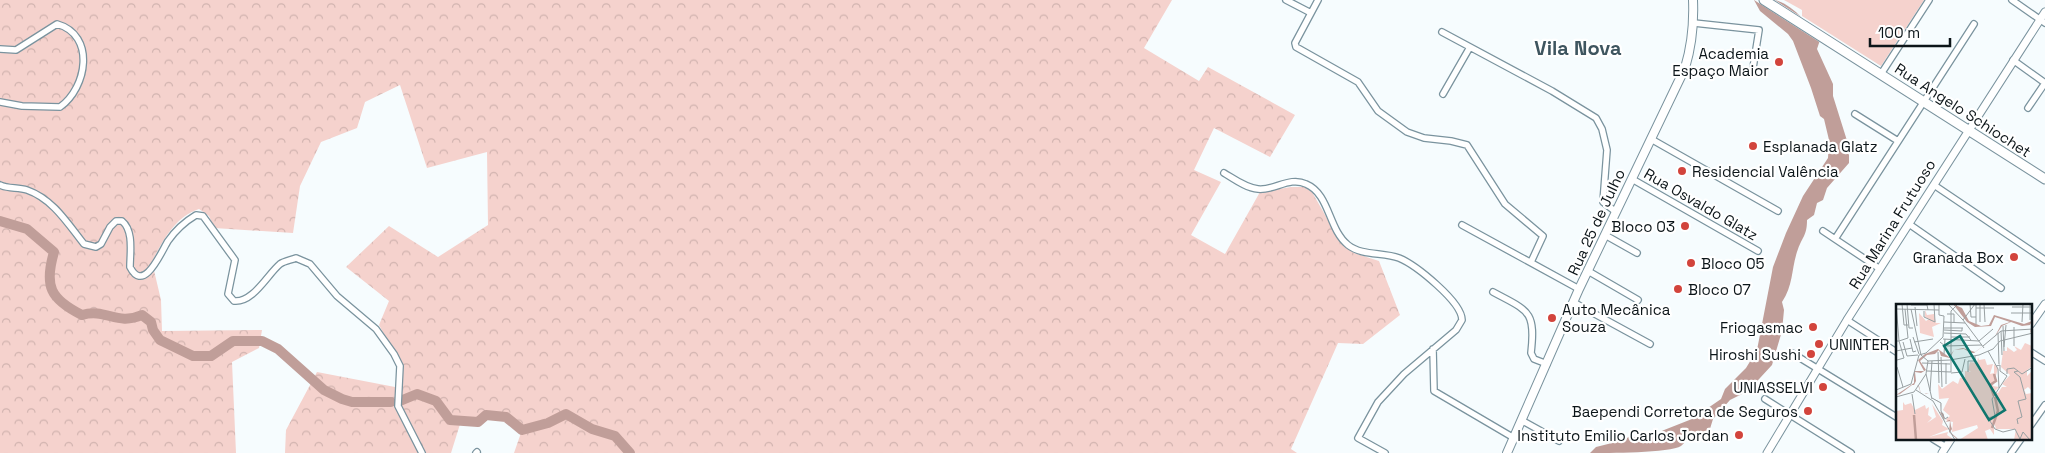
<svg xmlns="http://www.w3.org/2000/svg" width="2045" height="453" viewBox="0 0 2045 453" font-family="'Space Grotesk',sans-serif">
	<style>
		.green { fill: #f5d2cd }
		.forest { fill: url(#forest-crowns) }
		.water { fill: #c09e99 }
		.pier { fill: #f6fcfe }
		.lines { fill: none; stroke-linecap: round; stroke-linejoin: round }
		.river { stroke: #c09e99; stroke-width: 10 }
		.minor-casing { stroke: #7a939e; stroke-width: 8 }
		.tertiary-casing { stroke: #7a939e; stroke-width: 9 }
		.secondary-casing { stroke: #7a939e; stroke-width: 10 }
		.primary-casing { stroke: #7a939e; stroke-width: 11 }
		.minor { stroke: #fff; stroke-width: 5.5 }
		.tertiary { stroke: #fff; stroke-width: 7 }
		.secondary { stroke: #fff; stroke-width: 8 }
		.primary { stroke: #fff; stroke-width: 9 }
		.poi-dot { fill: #d2443c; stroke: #fff; stroke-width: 2 }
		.labels { text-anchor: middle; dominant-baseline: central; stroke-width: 4.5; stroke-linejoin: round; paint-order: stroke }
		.poi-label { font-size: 15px; fill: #0c1519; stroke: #fff; text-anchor: end }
		.street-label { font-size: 15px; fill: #0c1519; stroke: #fff }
		.district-label { font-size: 20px; font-weight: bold; fill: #3e555f; stroke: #fff }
		.inset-river { fill: none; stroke: #c09e99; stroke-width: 2.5 }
		.inset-road { fill: none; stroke: #98a0a2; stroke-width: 1 }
		.view { fill: #0f766e; fill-opacity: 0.15; stroke: #0f766e; stroke-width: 2.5 }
		.inset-edge { fill: none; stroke: #0c1519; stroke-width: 2.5 }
	</style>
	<defs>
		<pattern id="forest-crowns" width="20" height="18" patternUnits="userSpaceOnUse" patternTransform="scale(1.25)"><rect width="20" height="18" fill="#f5d2cd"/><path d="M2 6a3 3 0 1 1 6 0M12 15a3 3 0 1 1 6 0" fill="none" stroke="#d1b3af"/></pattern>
	</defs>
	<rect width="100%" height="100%" fill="#f6fcfe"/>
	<path class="green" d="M1784 0H1924L1881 66 1802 16V10Z"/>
	<path class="forest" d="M0 0H1172L1144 48 1199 81 1208 67 1295 115 1270 157 1214 128 1194 170 1221 182 1191 235 1225 254 1260 192 1291 187H1304L1312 192 1340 241 1354 253 1379 261 1400 315 1363 344 1338 343 1291 449 1297 453H514L522 430 506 417 486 415 478 422 461 421 451 453H285L286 430 317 372 395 387 403 376 401 365 379 325 389 301 346 267 389 226 438 257 488 225 487 152 427 168 400 85 365 102 357 128 321 142 300 186 293 233 214 228 209 216 199 209C175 217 163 240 152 262L161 300 162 331 262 330 259 348 232 362 236 453H0Z"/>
	<path class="water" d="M1754 0C1761 0 1769 0 1775 0 1794 5 1809 25 1820 40L1817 49 1833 84V96L1849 147V163L1827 188 1823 200 1817 203 1814 215 1807 220C1807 235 1803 236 1798 249 1791 268 1794 284 1782 302L1784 310 1782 331 1772 365 1748 391 1730 400 1713 419 1709 432 1701 435H1692C1687 438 1685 443 1681 446 1671 453 1606 453 1590 453L1596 447 1624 440 1630 436 1639 438 1659 432 1692 419 1721 399 1725 389 1746 368 1757 350 1773 267 1786 233 1803 196 1828 158 1829 140 1824 119 1820 116 1811 88 1793 41 1788 34 1760 11Z"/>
	<path class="pier" d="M1754 0H1775L1814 25 1821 34V43Z"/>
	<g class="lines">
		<path class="river" d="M0 221 27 229 54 252C44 286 50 299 82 315 106 308 117 326 142 315L151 322 153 330 160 340 193 356H211L233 341H262L278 349 324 390 342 399 352 402H391
			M400 401 417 394 436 401 450 420 478 422 486 415 506 417 522 430 548 423 566 414 592 429 615 436 630 453"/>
		<defs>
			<path id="minor" d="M1286 0 1311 13
				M1318 0 1295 43 1296 47 1358 82 1378 111 1407 132 1424 138 1451 141 1467 145 1505 204 1543 236 1531 262
				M2012 0 2045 23
				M1694 23 1759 30 1753 68
				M1442 32 1552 91 1596 118 1602 129 1607 150 1603 202 1616 212
				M0 49 16 50 57 24C96 35 87 88 60 107L22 106 0 102
				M2013 60 2045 83
				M1881 74 1929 0
				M1443 94 1470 47
				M2028 108 2045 83
				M1855 114 1898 141
				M1651 139 1778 211
				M1224 173C1234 179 1246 188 1258 189 1274 191 1290 176 1306 184 1330 194 1328 229 1348 245 1362 256 1383 252 1399 258 1416 265 1462 302 1462 320L1456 330 1404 374 1378 402 1358 438 1385 453
				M1632 179 1758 251
				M0 185C8 189 18 187 27 190 53 199 68 224 84 244L96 247 101 244 110 227 116 221H122C134 231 130 253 130 267 144 295 162 250 168 241 175 231 186 221 196 215L203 216 235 260 228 294 234 301C253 303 267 275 280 264 284 261 291 260 296 258L310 264 337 296 376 329 394 354 400 366 398 406 422 453
				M1934 185 2045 260
				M1909 224 2001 288
				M1462 225 1579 289
				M1823 231 1880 269
				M1605 235 1637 253
				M1835 239 1974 24
				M1588 271 1638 300
				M1493 292C1528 311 1536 310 1531 353L1534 359 1547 364
				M1573 302 1650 344
				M1847 320 1898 353
				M1433 349 1434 391 1514 438
				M2031 352 2045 361
				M1792 353 1898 418
				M1765 399 1851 453
				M1521 420 1559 441
				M2031 425 2045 405
				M1933 439 1946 447
				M476 453 477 452
				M2011 453 2021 439"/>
			<path id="tertiary" d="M2031 324 2045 304
				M1767 453 1847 320 2045 12
				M1942 453 1951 439"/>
			<path id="secondary" d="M1507 453 1579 289 1685 68C1692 45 1694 24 1693 0"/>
			<path id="primary" d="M1764 0 2045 179"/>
		</defs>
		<use href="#minor" class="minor-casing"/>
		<use href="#tertiary" class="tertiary-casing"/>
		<use href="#secondary" class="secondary-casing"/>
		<use href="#primary" class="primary-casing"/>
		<use href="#minor" class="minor"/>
		<use href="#tertiary" class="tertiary"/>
		<use href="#secondary" class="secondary"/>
		<use href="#primary" class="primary"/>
	</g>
	<g class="poi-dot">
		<circle cx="1779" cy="62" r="5"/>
		<circle cx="1753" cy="146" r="5"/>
		<circle cx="1682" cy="171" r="5"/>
		<circle cx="1685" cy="226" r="5"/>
		<circle cx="2014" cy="257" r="5"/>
		<circle cx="1691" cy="263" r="5"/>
		<circle cx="1678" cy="289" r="5"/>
		<circle cx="1552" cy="318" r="5"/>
		<circle cx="1813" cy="327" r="5"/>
		<circle cx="1819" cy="344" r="5"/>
		<circle cx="1811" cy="354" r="5"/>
		<circle cx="1823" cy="387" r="5"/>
		<circle cx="1808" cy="411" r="5"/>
		<circle cx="1739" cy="435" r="5"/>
	</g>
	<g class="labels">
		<g class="poi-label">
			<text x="1769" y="53">Academia<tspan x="1769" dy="17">Espaço Maior</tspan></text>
			<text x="1763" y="146" text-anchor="start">Esplanada Glatz</text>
			<text x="1692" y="171" text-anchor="start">Residencial Valência</text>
			<text x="1675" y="226">Bloco 03</text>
			<text x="2004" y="257">Granada Box</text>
			<text x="1701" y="263" text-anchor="start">Bloco 05</text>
			<text x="1688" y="289" text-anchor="start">Bloco 07</text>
			<text x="1562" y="309" text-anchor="start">Auto Mecânica<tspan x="1562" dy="17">Souza</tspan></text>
			<text x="1803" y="327">Friogasmac</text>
			<text x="1829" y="344" text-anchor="start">UNINTER</text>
			<text x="1801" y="354">Hiroshi Sushi</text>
			<text x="1813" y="387">UNIASSELVI</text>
			<text x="1798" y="411">Baependi Corretora de Seguros</text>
			<text x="1729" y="435">Instituto Emilio Carlos Jordan</text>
		</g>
		<g class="street-label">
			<text transform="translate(1963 110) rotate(33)">Rua Angelo Schiochet</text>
			<text transform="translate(1701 204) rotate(30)">Rua Osvaldo Glatz</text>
			<text transform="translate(1596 222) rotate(-65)">Rua 25 de Julho</text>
			<text transform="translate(1892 224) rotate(-58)">Rua Marina Frutuoso</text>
		</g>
		<g class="district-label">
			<text x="1578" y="48">Vila Nova</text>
		</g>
	</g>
	<g transform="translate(1896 304)">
		<rect width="136" height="136" fill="#f6fcfe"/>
		<path d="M29 6 31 11 38 10 40 19H45L36 23 38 33 24 29 23 9 30 17 33 15 29 13ZM129 39 136 42V62L127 70 131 67V72L136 67V87L132 83 128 86 130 90 136 89V136H118L120 125H100L98 118V131L94 125 89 127 92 136H63L82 124 81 121 56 128 57 118 51 117 50 115 54 112 47 106 53 94 43 95 42 80 46 85 57 77 62 80 64 74 69 73V67L75 68 72 66 74 58 81 59 82 53 83 56 89 55 91 61 97 60 94 70 98 69V60L102 64 97 82 103 83 97 89H102L106 83H111L106 80 114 71 105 63 107 47H111V43L118 48 121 46 118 42 125 46ZM7 98 9 101 15 99 19 106 29 101 30 105 33 103 32 111 36 114 31 119 40 113 36 100 47 117 46 121 53 125 33 133 52 128 51 131 57 135 0 136V107L7 106Z" fill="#f5d2cd"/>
		<path d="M57 0 66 4 73 17 85 22 93 21 98 11 128 20 136 17 134 21V25L135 27 136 34 134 25V21L126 22 115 18 106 22 98 34 78 49H75L68 45 58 46 54 54 45 52 43 46 39 50 31 51 24 57 30 66 25 69 19 68 20 77 18 81H21L23 82 25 90H28L30 89H33L34 93 42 97 45 99V101L44 104V108L47 109 48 111V114L49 118 53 116H54L55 122 56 125 54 128 61 134 62 136 53 128 54 117 49 118 44 108V104L45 99 34 93 33 89 27 90H25L22 81H16L4 90 0 91 18 79V67H28L22 56 29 50 42 45 53 53 58 46 67 44 79 48 98 34 105 21 114 18 99 13 95 22 79 23 71 18Z" fill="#c09e99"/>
		<path class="inset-river" d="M98 92 94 81 100 77 98 70M18 111 20 136M96 124 102 107 99 93"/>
		<path class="inset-road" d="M6 0 8 21H12M11 0 13 24H17M52 0 67 16 79 0M74 0 75 13H80M84 0V18M88 0 89 18M15 1H31L32 6M80 1V20M19 3 21 22M116 3H137M80 4H98M0 5 43 6M15 5 25 51 32 57M28 7V13L39 18 38 0M115 9H137M51 10H58V19M67 16 88 44M134 16V0M48 18 69 19M126 18 127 0M107 22 108 47M118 23V42M48 24H67M48 26 66 27V24M105 27 106 51M48 29 70 30 75 36M102 29 103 60M17 33 23 50M55 33H74M14 35 17 48 20 47M47 35 83 37 97 25M0 37H3L0 0M7 38 11 52 22 51M18 38 37 35M44 38 49 42 86 41M87 42 105 27 137 25M108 43 110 21M0 47 16 44M92 47 102 65 103 84M42 48 43 79M48 50 49 35M45 53 46 83M1 56 8 54 3 37 12 34 9 5M54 56 83 51 97 45 104 37 137 29M32 57 54 56M26 59 54 60M50 59V80M100 62 104 61V67L111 72 96 95 99 112 92 114 99 125 107 128 119 125 124 135 127 128 134 136M1 63 7 83M31 67 55 68V7L62 0M72 68V57H79V52M55 69 66 68 69 55M30 70 36 95M111 70V65L118 64 126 70 137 63M0 86 15 80 23 51 30 49 47 33 48 12 43 11V0M20 86 37 97 59 136M34 87 36 57M16 90 19 110M0 93 18 88 30 70 32 57M36 94 45 99V107L49 115 52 113M122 120 121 115 126 113 122 97 130 95 124 73 118 68 122 67"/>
		<path class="view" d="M64 32 109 106 93 116 48 42Z"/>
		<rect width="136" height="136" class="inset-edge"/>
	</g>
	<path d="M1870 38v8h80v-8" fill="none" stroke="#0c1519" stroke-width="2.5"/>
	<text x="1878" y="38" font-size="15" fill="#0c1519" stroke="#ffffff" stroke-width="4" paint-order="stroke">100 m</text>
</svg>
